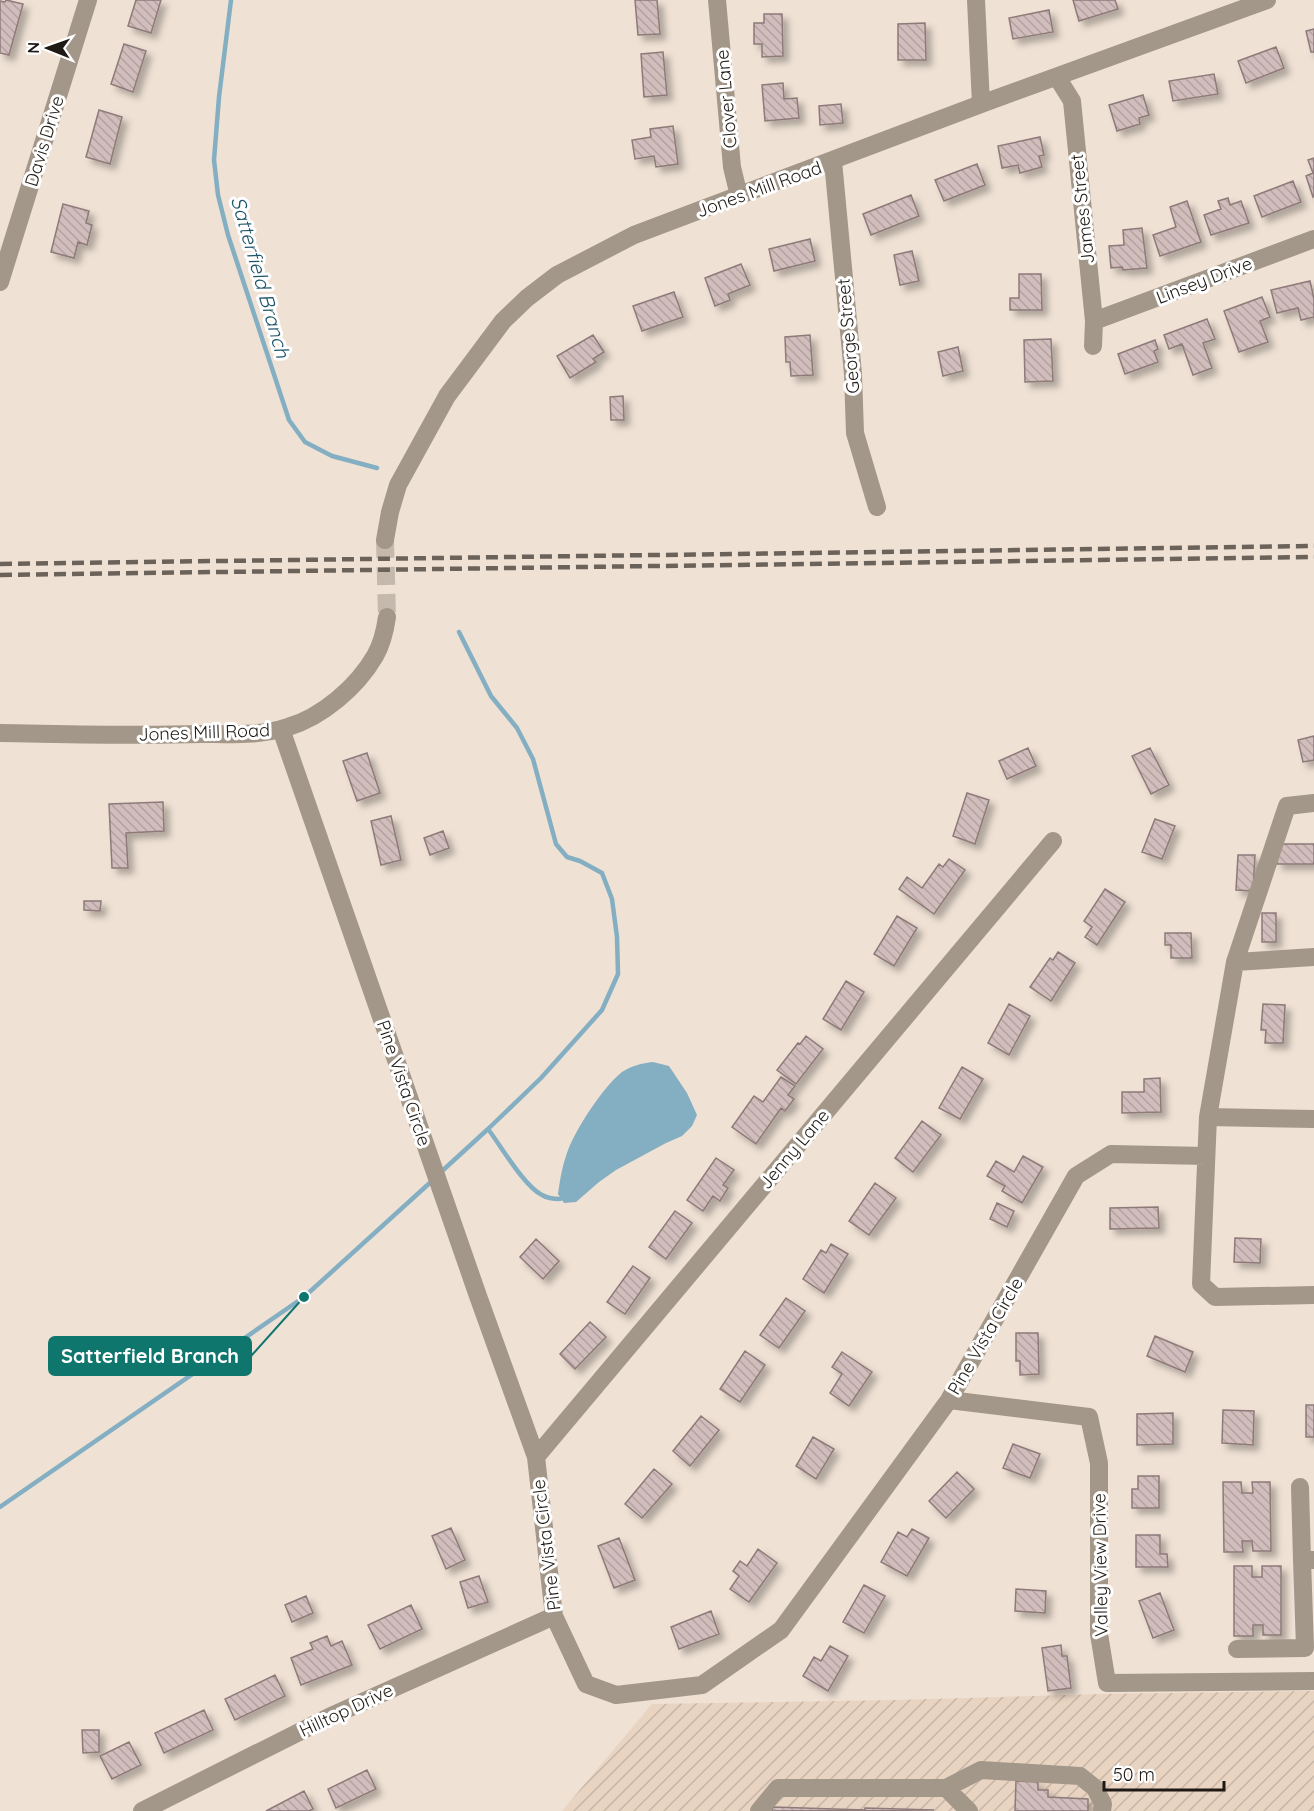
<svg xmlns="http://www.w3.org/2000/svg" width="1314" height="1811" viewBox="0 0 1314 1811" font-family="Quicksand,sans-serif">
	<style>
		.industrial { fill: url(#industrial-furrows) }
		.water { fill: #84afc2 }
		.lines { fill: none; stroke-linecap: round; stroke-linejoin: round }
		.stream { stroke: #84afc2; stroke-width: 4.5 }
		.building { fill: url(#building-back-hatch); stroke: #8d7a79; stroke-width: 1.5; filter: url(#shadow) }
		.minor-tunnel { stroke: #c5b9ae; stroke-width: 18; stroke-dasharray: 18 9; stroke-linecap: butt }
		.minor { stroke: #a39789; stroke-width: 18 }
		.rail { stroke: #6b625a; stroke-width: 4.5; stroke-dasharray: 12 6; stroke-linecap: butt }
		.labels { text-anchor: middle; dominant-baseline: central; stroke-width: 6; stroke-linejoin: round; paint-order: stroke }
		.street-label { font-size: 18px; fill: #1e1914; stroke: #fff }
		.water-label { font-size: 20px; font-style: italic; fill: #1c5469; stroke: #fff }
		.leader { fill: none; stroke: #0f766e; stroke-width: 2 }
		.callout-dot { fill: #0f766e; stroke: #fff; stroke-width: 2 }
		.callout { fill: #0f766e; stroke: #0f766e; stroke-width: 2 }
		.callout-label { font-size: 20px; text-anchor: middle; font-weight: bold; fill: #fff }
	</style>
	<defs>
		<pattern id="industrial-furrows" width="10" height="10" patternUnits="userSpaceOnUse" patternTransform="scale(1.5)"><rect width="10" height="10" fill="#e9d4c2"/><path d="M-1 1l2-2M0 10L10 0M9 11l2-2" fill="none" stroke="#c7b5a6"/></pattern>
		<pattern id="building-back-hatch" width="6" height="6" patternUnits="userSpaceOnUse" patternTransform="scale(1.5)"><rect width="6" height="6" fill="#d1bdbc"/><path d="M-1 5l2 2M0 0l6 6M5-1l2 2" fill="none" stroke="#b3a2a1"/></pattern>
		<filter id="shadow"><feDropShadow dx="5.5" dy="5.5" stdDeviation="3" flood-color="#0004"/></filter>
	</defs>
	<rect width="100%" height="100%" fill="#efe1d4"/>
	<path class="industrial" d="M1314 1691V1811H562L652 1704 896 1700 1101 1694Z"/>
	<path class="water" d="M653 1062 669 1066 687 1093 697 1115 692 1126 682 1136 666 1143 616 1170 599 1182 576 1202 564 1203 558 1194C560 1180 562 1167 567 1153 575 1130 603 1087 622 1072 631 1066 642 1063 653 1062Z"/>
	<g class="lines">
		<path class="stream" d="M231 0 219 97 214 160 218 195 228 235 289 420 305 442 332 456 377 468
			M488 1129C501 1146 524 1186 542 1195 547 1198 554 1199 560 1199
			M441 1172 488 1129 541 1078 602 1010 618 974 617 937 612 899 602 873 580 861 567 857 556 844 533 759 517 728 491 696 459 632
			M0 1507 304 1297 433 1180"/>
	</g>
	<path class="building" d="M6 0 23 4 9 55 0 53V1L5 2Z
		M136 0H161L151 33 128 26Z
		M635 0H657L660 34 638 35Z
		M1073 0H1115L1118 9 1079 21Z
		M1049 10 1053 32 1013 39 1009 18Z
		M764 14H782L783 56 762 57V44H754V23H764Z
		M925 23 926 60H898V24Z
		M1314 29V52H1311L1306 31Z
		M124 44 146 51 133 92 111 84Z
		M1276 47 1284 68 1246 83 1238 61Z
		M663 52 667 95 644 97 641 54Z
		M1214 74 1218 94 1173 101 1169 81Z
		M783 83 784 99 797 98 799 118 765 121 762 85Z
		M1143 95 1149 115 1139 118 1140 124 1117 131 1109 105Z
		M841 104 843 123 820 125 819 106Z
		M99 110 122 117 110 164 86 157Z
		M673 126 678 164 656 167 654 156 635 159 632 140 651 137 650 129Z
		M1040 137 1044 155 1039 156 1042 167 1020 173 1018 165 1002 168 998 146Z
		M1314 158V196L1313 197 1306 176 1313 173 1308 160Z
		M977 164 985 185 944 201 935 180Z
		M1293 181 1301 202 1262 217 1254 196Z
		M911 195 919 216 871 235 863 214Z
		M1228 198 1230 205 1241 201 1249 223 1211 235 1204 215 1221 209 1218 201Z
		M1187 201 1201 242 1160 256 1153 235 1176 227 1170 207Z
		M63 204 89 211 86 223 92 225 87 245 78 242 74 258 51 252Z
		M1142 228 1147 268 1123 270 1122 267 1111 268 1109 246 1124 245 1123 230Z
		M810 239 815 261 774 271 769 249Z
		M912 251 919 281 900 285 894 255Z
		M741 264 750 285 728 294 730 300 715 306 705 278Z
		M1019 274H1041L1042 310H1010V298H1019Z
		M1310 281 1314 299V317L1301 320 1298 308 1277 313 1271 290Z
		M674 292 683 317 642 331 633 306Z
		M1262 297 1270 317 1260 321 1268 342 1239 352 1224 311Z
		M1207 319 1215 339 1203 343 1212 368 1193 375 1182 344 1169 349 1164 335Z
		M593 335 604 352 593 359 596 362 570 378 557 356Z
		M810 335 813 375 791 376 790 362H786L785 337Z
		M1051 339 1053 381 1025 382 1024 340Z
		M1155 340 1158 349 1154 351 1158 362 1125 374 1118 354Z
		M958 347 963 371 943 376 938 352Z
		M623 396 624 420H611L610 397Z
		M1314 736V760L1303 762 1298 740Z
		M1028 748 1036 766 1007 779 999 761Z
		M1150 748 1169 785 1151 794 1132 756Z
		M367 753 380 793 357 801 343 761Z
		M967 793 989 800 975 844 953 836Z
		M163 802 164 831 126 833 128 868H112L109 804Z
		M391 816 401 860 381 865 371 821Z
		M1155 819 1175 826 1162 859 1142 852Z
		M443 831 449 848 430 855 424 838Z
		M1277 844H1314V864H1277Z
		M1238 855H1255L1253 891 1236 890Z
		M949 859 965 870 934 914 899 889 907 877 922 888 939 864 943 867Z
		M1105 889 1125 902 1097 945 1085 937 1092 927 1084 921Z
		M84 901H101L100 911 84 910Z
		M1262 913H1276V942H1262Z
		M897 916 917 928 894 966 874 954Z
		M1165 933H1191L1192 958H1171V945H1165Z
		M1058 952 1075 963 1051 1001 1030 987 1050 958 1053 960Z
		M846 981 864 992 841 1030 823 1019Z
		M1009 1004 1030 1016 1009 1055 988 1043Z
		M1263 1004 1285 1005 1283 1043H1265L1266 1030H1261Z
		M806 1036 823 1049 796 1084 777 1070 798 1043 800 1044Z
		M962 1067 983 1079 960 1119 939 1108Z
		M781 1077 795 1086 788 1095 794 1099 785 1111 781 1108 756 1144 732 1127 754 1096 763 1102Z
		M1160 1078 1161 1112 1122 1113V1092H1144V1079Z
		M922 1121 941 1135 913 1172 895 1158Z
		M1023 1156 1043 1167 1022 1203 1002 1191 1005 1186 987 1176 996 1161 1014 1172Z
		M716 1158 734 1170 723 1185 728 1188 720 1201 713 1196 703 1211 687 1200Z
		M875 1183 896 1198 869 1235 849 1221Z
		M997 1203 1014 1211 1007 1227 990 1219Z
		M1158 1207 1159 1228 1110 1229V1208Z
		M675 1211 692 1223 666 1259 649 1247Z
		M1235 1238 1261 1239 1260 1263 1234 1262Z
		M536 1239 559 1261 543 1279 520 1257Z
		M831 1244 848 1254 824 1293 803 1279 821 1250 826 1253Z
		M633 1266 650 1278 625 1314 607 1302Z
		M786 1298 805 1311 779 1348 760 1335Z
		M590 1322 606 1337 575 1369 560 1354Z
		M1016 1333H1038L1039 1374 1020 1375V1361H1016Z
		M1155 1336 1193 1352 1185 1372 1147 1356Z
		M745 1351 765 1365 740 1402 720 1389Z
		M842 1352 872 1372 849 1406 830 1393 842 1374 832 1367Z
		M1306 1405H1314V1437H1306Z
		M1223 1410 1254 1411 1253 1445 1222 1443Z
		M1173 1413V1444L1137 1445V1414Z
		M701 1416 719 1430 690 1466 673 1451Z
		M813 1437 834 1449 816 1479 796 1466Z
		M1013 1444 1040 1454 1030 1478 1003 1468Z
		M654 1469 672 1484 642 1518 625 1504Z
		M957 1472 974 1489 946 1518 929 1501Z
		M1138 1476H1159V1508H1132V1489H1138Z
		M1223 1482H1241L1242 1493H1253L1252 1482H1270L1271 1551H1253L1252 1541H1242L1243 1552H1224Z
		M451 1528 465 1560 446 1569 432 1536Z
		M912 1529 929 1538 907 1576 881 1562 898 1532 907 1537Z
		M1136 1535H1160V1554H1167L1168 1567H1136Z
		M619 1538 635 1580 614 1588 598 1546Z
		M758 1549 777 1563 749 1602 730 1589 739 1576 733 1571 740 1561 747 1566Z
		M1234 1566H1252V1577H1262V1566H1281V1635H1263V1625H1253V1636H1234Z
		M479 1576 488 1602 468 1608 460 1582Z
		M864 1585 885 1596 864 1633 843 1622Z
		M1016 1589 1046 1591 1045 1613 1015 1611Z
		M1160 1593 1174 1630 1153 1638 1139 1601Z
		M306 1596 313 1613 292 1622 285 1605Z
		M411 1605 422 1629 380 1649 368 1625Z
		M711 1611 719 1634 679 1649 671 1627Z
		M327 1636 331 1646 342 1641 352 1665 301 1685 291 1658 313 1649 310 1643Z
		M1061 1645 1062 1656H1067L1071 1688 1048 1691 1042 1648Z
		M830 1646 848 1656 828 1691 803 1676 814 1657 821 1661Z
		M275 1675 285 1696 235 1720 225 1699Z
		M204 1710 213 1730 164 1753 155 1733Z
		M82 1730H99V1752L83 1753Z
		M129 1742 141 1765 112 1779 100 1756Z
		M367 1770 376 1789 336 1808 328 1789Z
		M1016 1781 1038 1782V1790H1048V1797L1088 1799V1811H1015Z
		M304 1791 313 1809 309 1811H266Z
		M772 1807 865 1810V1808L934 1810 772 1811Z"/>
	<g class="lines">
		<path class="minor-tunnel" d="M385 540 387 617"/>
		<path class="minor" d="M717 0 732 167 739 196
			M976 0 981 104
			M1057 77 1072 101 1094 321 1093 346
			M833 161 853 374 855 433 877 507
			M0 282 88 0
			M1094 321 1314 239
			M385 540 390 512 398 485 447 396 503 321 527 298 557 275 634 235 981 104 1267 0
			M281 729 478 1296 536 1457 554 1616 586 1684 616 1695 702 1685 781 1630 949 1400 1076 1176 1111 1154 1206 1156
			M0 733C67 734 134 736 201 734 230 734 261 736 288 727 322 717 357 687 375 656 382 644 385 631 387 617
			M1314 803 1287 806 1235 962 1208 1117 1201 1284 1215 1297 1314 1295
			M1235 962 1314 957
			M1208 1117 1314 1119
			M949 1400 1089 1417 1099 1463V1634L1107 1683 1314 1681
			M536 1457 1053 841
			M1300 1487 1302 1560
			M1237 1649 1305 1648 1302 1560H1314
			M946 1788 981 1770 1080 1776 1095 1788 1103 1804 1102 1811
			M142 1811 329 1717 554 1616
			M759 1811 778 1788H946L969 1811"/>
		<path class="rail" d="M0 564 1314 546
			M0 575 1314 557"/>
	</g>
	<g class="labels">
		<g class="street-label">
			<text transform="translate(726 99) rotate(-95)">Clover Lane</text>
			<text transform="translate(44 141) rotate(-73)">Davis Drive</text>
			<text transform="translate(759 189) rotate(-20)">Jones Mill Road</text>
			<text transform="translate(1082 209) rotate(-96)">James Street</text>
			<text transform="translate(1204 280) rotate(-21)">Linsey Drive</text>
			<text transform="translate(848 336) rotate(-95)">George Street</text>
			<text transform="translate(204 732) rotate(-2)">Jones Mill Road</text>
			<text transform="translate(404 1083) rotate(71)">Pine Vista Circle</text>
			<text transform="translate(794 1149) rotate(-50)">Jenny Lane</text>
			<text transform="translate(985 1336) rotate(-60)">Pine Vista Circle</text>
			<text transform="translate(546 1545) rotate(-97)">Pine Vista Circle</text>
			<text transform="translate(1100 1565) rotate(-91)">Valley View Drive</text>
			<text transform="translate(346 1710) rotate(-25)">Hilltop Drive</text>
		</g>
		<g class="water-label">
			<text transform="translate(261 277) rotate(74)">Satterfield Branch</text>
		</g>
	</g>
	<path class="leader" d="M304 1297L251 1356"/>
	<circle class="callout-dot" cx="304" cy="1297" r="6"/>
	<rect class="callout" x="49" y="1337" width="202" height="38" rx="6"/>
	<g class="callout-label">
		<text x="150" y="1363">Satterfield Branch</text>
	</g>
	<g transform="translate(48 48) rotate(271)" stroke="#ffffff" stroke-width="4.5" paint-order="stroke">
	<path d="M0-4.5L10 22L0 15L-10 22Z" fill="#1e1914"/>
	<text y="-9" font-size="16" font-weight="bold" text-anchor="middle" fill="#1e1914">N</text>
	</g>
	<path d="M1104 1781v9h120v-9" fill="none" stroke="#1e1914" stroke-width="3"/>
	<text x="1113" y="1781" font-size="18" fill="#1e1914" stroke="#ffffff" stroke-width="4.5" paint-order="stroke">50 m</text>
</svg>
